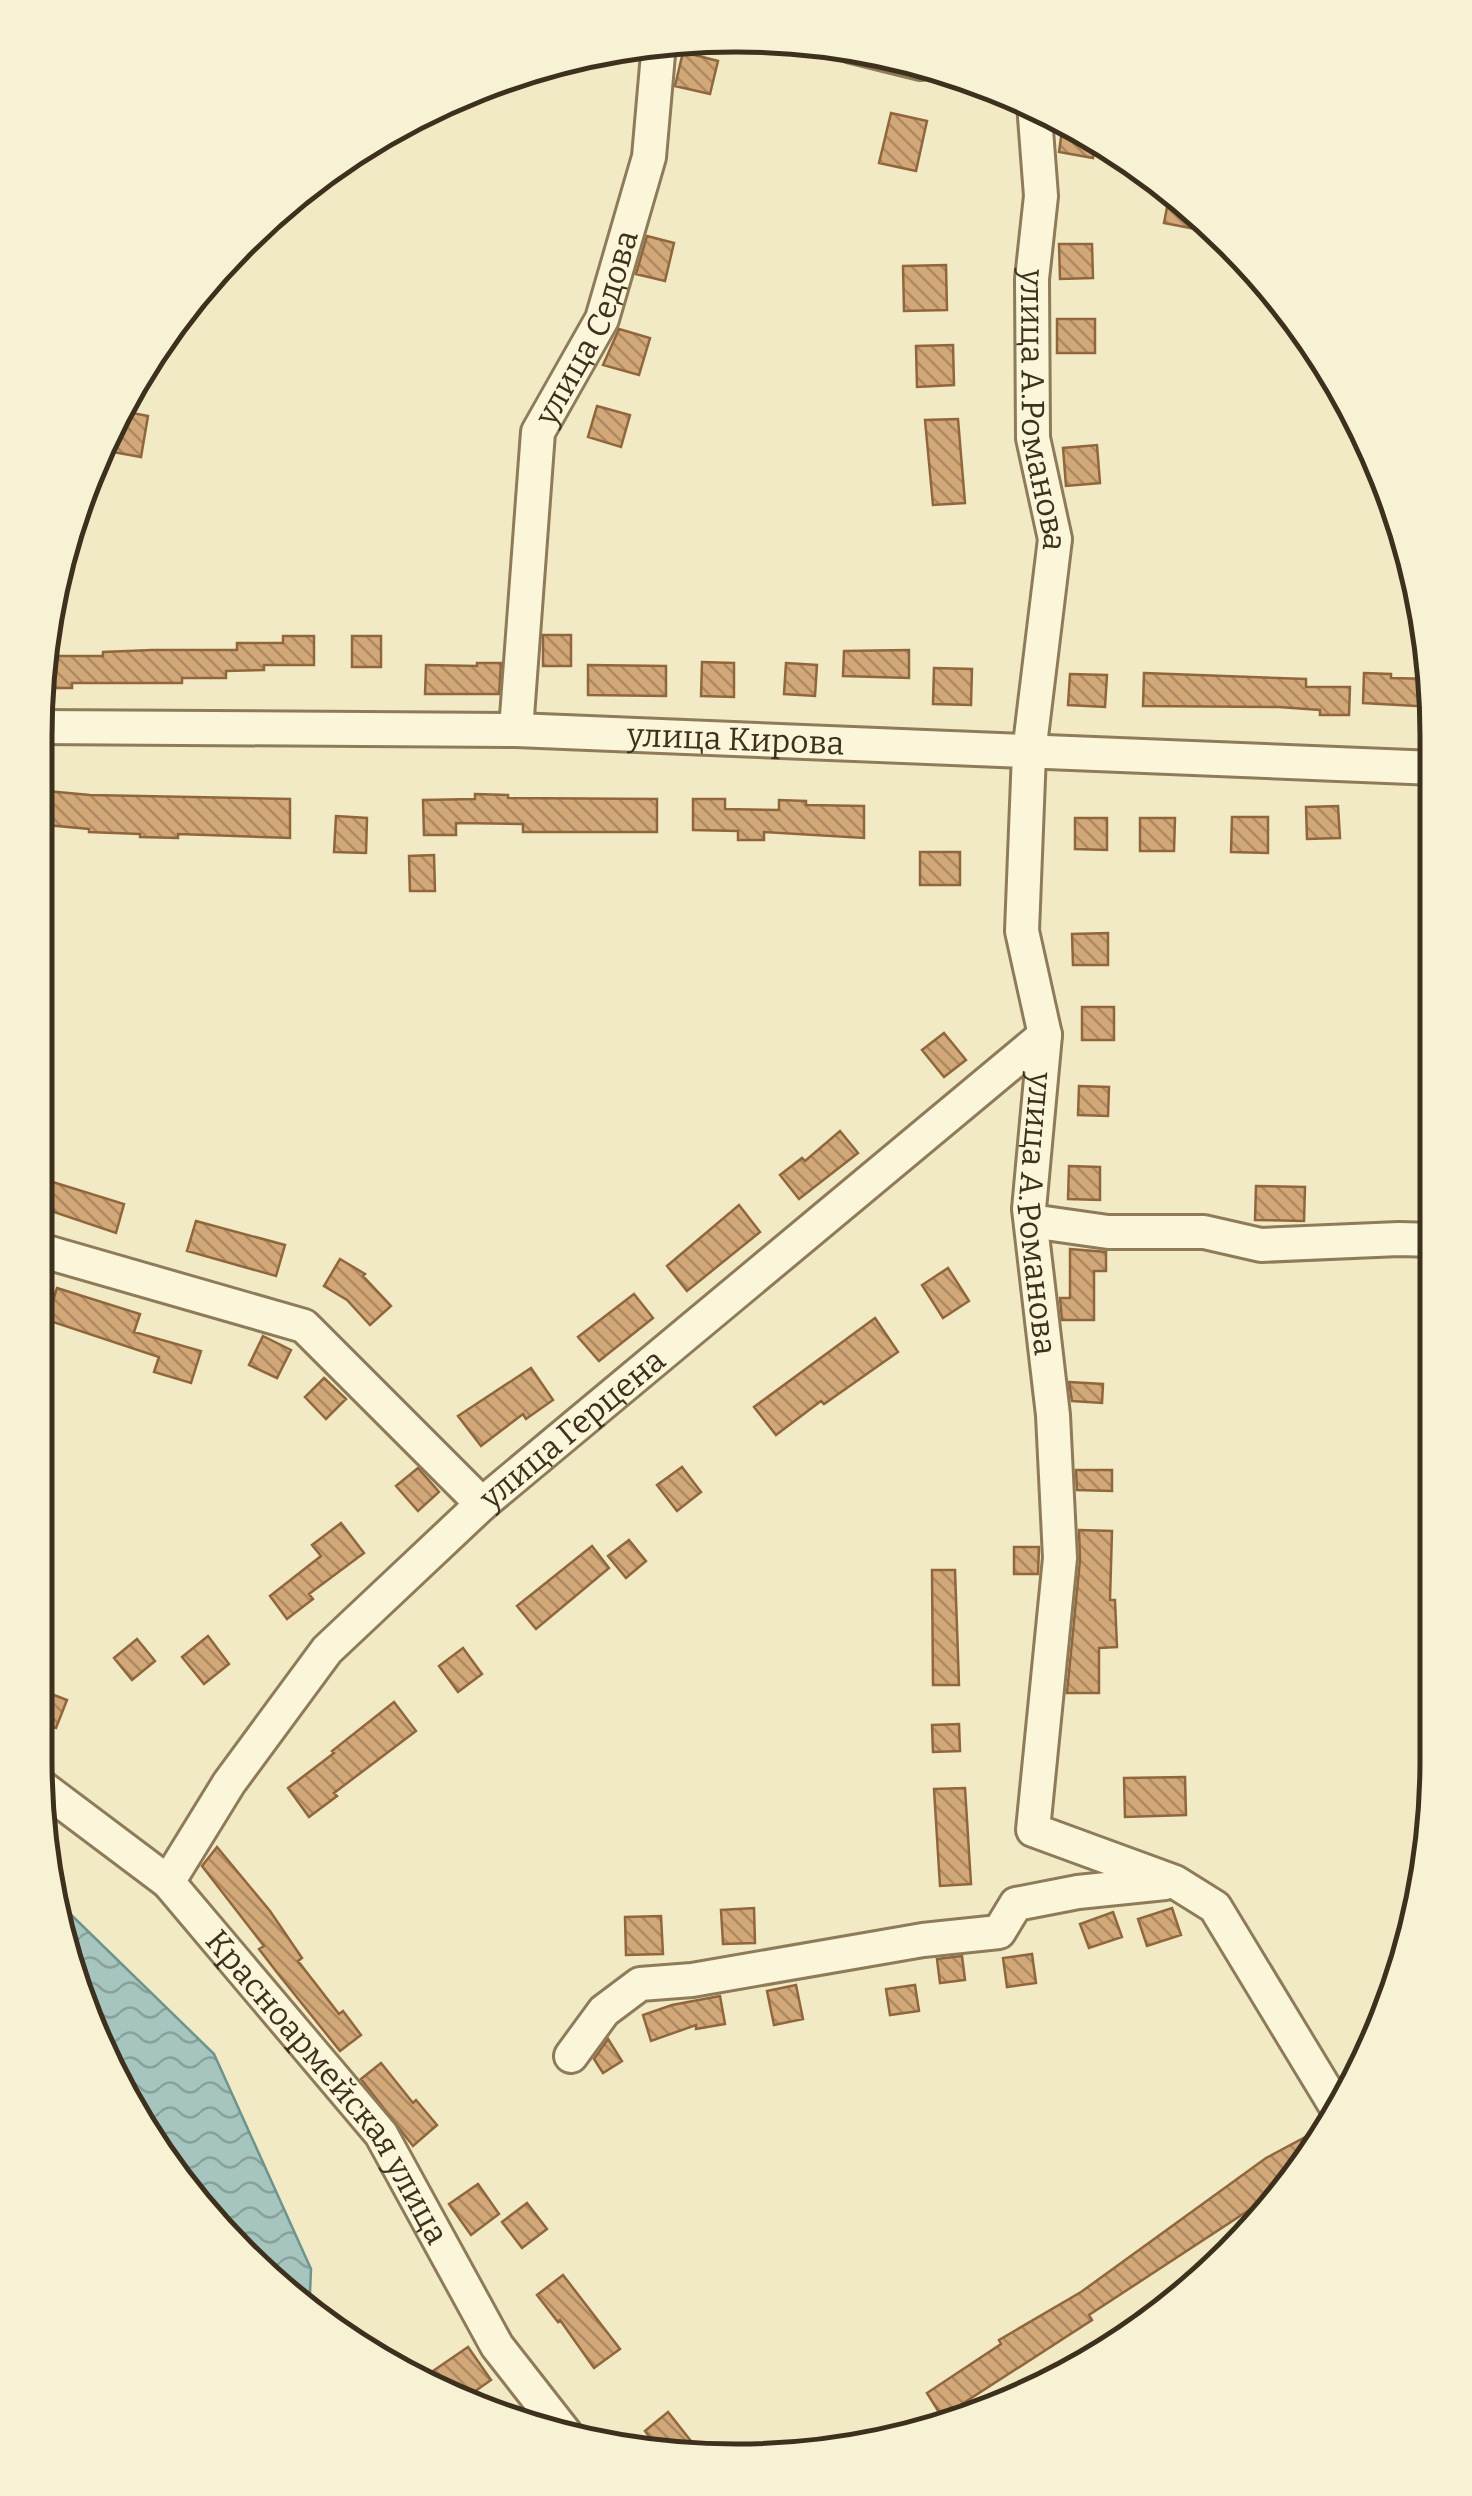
<svg xmlns="http://www.w3.org/2000/svg" width="1472" height="2496" viewBox="0 0 1472 2496" font-family="Bitter,serif">
	<style>
		.water { fill: url(#water-waves); stroke: #6d948f; stroke-width: 2.5 }
		.building { fill: url(#building-back-hatch); stroke: #90673d; stroke-width: 2.5 }
		.lines { fill: none; stroke-linecap: round; stroke-linejoin: round }
		.minor-casing { stroke: #8e7b59; stroke-width: 38 }
		.minor { stroke: #fbf5d9; stroke-width: 32 }
		.labels { text-anchor: middle; dominant-baseline: central; stroke-width: 8; stroke-linejoin: round; paint-order: stroke }
		.street-label { font-size: 32px; fill: #3d311e; stroke: #f8f2d5 }
		.rim { fill: none; stroke: #3d311e; stroke-width: 5 }
	</style>
	<defs>
		<pattern id="water-waves" width="16" height="10" patternUnits="userSpaceOnUse" patternTransform="scale(2.5)"><rect width="16" height="10" fill="#a7c5bf"/><path d="M0 5q4-4 8 0t8 0" fill="none" stroke="#89a19b"/></pattern>
		<pattern id="building-back-hatch" width="6" height="6" patternUnits="userSpaceOnUse" patternTransform="scale(2.5)"><rect width="6" height="6" fill="#d2a878"/><path d="M-1 5l2 2M0 0l6 6M5-1l2 2" fill="none" stroke="#ac8962"/></pattern>
	</defs>
	<rect width="100%" height="100%" fill="#f2e9c5"/>
	<path class="water" d="M58 1902 214 2054 311 2269 309 2316 180 2186 72 1985Z"/>
	<path class="building" d="M683 52 718 61 710 94 675 86Z
		M891 113 927 121 916 171 879 163Z
		M1062 130 1096 137 1093 158 1059 152Z
		M1170 192 1190 210 1216 233 1164 223Z
		M647 236 674 243 665 281 636 274Z
		M1059 244H1092L1093 278 1060 279Z
		M946 265 947 310 904 311 903 266Z
		M1057 319H1095V353H1057Z
		M619 329 650 338 639 375 603 365Z
		M953 345 954 385 917 387 916 346Z
		M597 406 630 415 621 447 588 437Z
		M122 411 148 416 141 457 102 450Z
		M958 419 965 503 933 505 925 420Z
		M1097 445 1100 483 1066 486 1063 448Z
		M543 635H571V666H543Z
		M283 636H314V665H264V670L226 671V678H182V683H72V688H41L43 656H103V652L152 650H237V643H283Z
		M352 636H381V667H352Z
		M909 650V678L843 676 844 651Z
		M702 662 734 663V697L701 696Z
		M477 663H501L499 694H425L426 665 477 666Z
		M786 663 817 665 815 696 784 694Z
		M588 665 666 666V696L588 695Z
		M934 668 972 669 971 705 933 704Z
		M1144 673 1306 679V687H1350L1349 715H1320V710L1279 707 1143 706Z
		M1364 673 1391 674V678L1433 679 1434 707 1363 703Z
		M1070 674 1107 675 1105 707 1068 705Z
		M36 790 90 795 290 799V838L178 834V838L140 837V834L89 832V829L36 824Z
		M475 794 508 795V798L657 799V832H523V824L456 823V835H424L423 800 475 799Z
		M693 799H725V809L779 810V800L806 801V805L864 806V838L764 832V840H738V831L693 830Z
		M1338 806 1340 838 1307 839 1306 807Z
		M336 816 367 818 366 853 334 852Z
		M1232 817H1268V853L1231 852Z
		M1075 818H1107V850L1075 849Z
		M1140 818H1175L1174 851H1140Z
		M920 852H960V885H920Z
		M434 855 435 891H410L409 856Z
		M1108 933V965H1073L1072 934Z
		M1082 1007H1114V1040H1082Z
		M944 1033 966 1060 944 1077 922 1050Z
		M1079 1086 1109 1087 1108 1116 1078 1115Z
		M840 1131 858 1153 799 1199 780 1175 802 1158 805 1161Z
		M1069 1166 1100 1167V1200L1068 1199Z
		M43 1179 124 1204 116 1233 36 1206Z
		M1256 1186 1305 1187 1304 1221 1255 1220Z
		M739 1205 760 1232 687 1291 667 1266Z
		M196 1221 285 1245 276 1276 187 1251Z
		M1070 1249 1106 1252V1271H1094V1320H1062L1060 1298H1070Z
		M340 1259 365 1274 363 1276 391 1306 370 1325 347 1300 324 1286Z
		M948 1268 969 1301 943 1318 922 1285Z
		M57 1288 140 1314 134 1332 201 1351 191 1383 154 1372 159 1357 47 1320Z
		M634 1294 653 1318 599 1361 578 1337Z
		M875 1318 898 1352 824 1404 821 1401 776 1435 754 1407Z
		M263 1336 291 1350 277 1378 249 1365Z
		M531 1368 553 1400 526 1419 523 1414 481 1446 458 1416Z
		M324 1378 346 1399 326 1419 305 1397Z
		M1069 1382 1103 1384 1102 1403 1072 1401Z
		M682 1467 701 1492 677 1511 657 1485Z
		M418 1468 439 1492 418 1511 396 1486Z
		M1076 1470H1112V1491L1077 1490Z
		M341 1523 364 1553 309 1594 313 1599 287 1619 270 1596 321 1556 312 1545Z
		M1079 1530 1112 1531 1110 1600H1115L1117 1647 1099 1648V1693H1067L1080 1560Z
		M629 1540 646 1561 626 1578 608 1556Z
		M592 1546 609 1568 536 1629 517 1606Z
		M1014 1547H1039L1038 1574H1014Z
		M932 1570H955L959 1685H933Z
		M208 1636 229 1664 204 1684 182 1657Z
		M137 1639 155 1661 132 1680 114 1658Z
		M463 1648 482 1674 458 1692 439 1666Z
		M41 1690 67 1700 56 1728 35 1720V1703Z
		M394 1702 416 1731 334 1793 337 1796 309 1817 288 1788 334 1753 332 1751Z
		M959 1724 960 1751 933 1752 932 1725Z
		M1185 1777 1186 1815 1125 1817 1124 1778Z
		M965 1788 971 1884 940 1886 934 1789Z
		M217 1847 270 1911 302 1958 298 1961 339 2014 343 2011 361 2035 340 2051 279 1975 259 1949 264 1946 202 1866Z
		M754 1908 755 1943 723 1944 721 1910Z
		M1172 1908 1181 1935 1147 1946 1138 1919Z
		M1113 1912 1122 1937 1089 1948 1080 1924Z
		M661 1916 663 1954 626 1955 625 1917Z
		M1032 1954 1036 1983 1007 1987 1003 1958Z
		M962 1956 965 1980 940 1983 937 1959Z
		M796 1985 803 2019 774 2025 767 1991Z
		M915 1985 919 2011 890 2015 886 1989Z
		M720 1996 725 2024 696 2029V2025L651 2041 643 2015 672 2005Z
		M608 2039 622 2061 603 2073 594 2059Z
		M381 2063 413 2103 416 2100 437 2125 413 2146 361 2079Z
		M1326 2126 1329 2128 1319 2150 1292 2178 1273 2189 1275 2193 1089 2315 1092 2320 942 2417 927 2393 1001 2344 999 2340 1081 2292 1266 2158Z
		M478 2184 499 2214 471 2235 449 2204Z
		M527 2203 547 2229 522 2248 502 2222Z
		M563 2275 620 2349 594 2368 560 2320 558 2322 537 2295Z
		M468 2347 491 2380 464 2399 437 2384 430 2373Z
		M668 2412 702 2455 658 2448 645 2431Z"/>
	<g class="lines">
		<defs>
			<g id="minor">
				<path d="M852 46 921 63"/>
				<path id="s1" d="M1034 104 1041 196 1032 279 1033 438 1055 539 1029 753 1022 931 1045 1035 1029 1209 1053 1415 1060 1558 1033 1830 1175 1882 1215 1907 1338 2110"/>
				<path id="s2" d="M36 727 516 730 1435 768"/>
				<path id="s3" d="M516 730 538 432 602 319 649 157 659 43"/>
				<path d="M1031 1221 1108 1232H1204L1261 1245 1399 1239 1435 1240"/>
				<path d="M36 1249 304 1326 482 1504"/>
				<path id="s4" d="M39 1785 168 1882 381 2134 497 2346 565 2433"/>
				<path id="s5" d="M168 1882 229 1783 327 1650 482 1504 1045 1035"/>
				<path d="M571 2056 604 2011 640 1984 692 1980 923 1940 999 1932 1016 1904 1078 1892 1165 1883"/>
			</g>
		</defs>
		<use href="#minor" class="minor-casing"/>
		<use href="#minor" class="minor"/>
	</g>
	<g class="labels">
		<g class="street-label">
			<text stroke="none"><textPath href="#s3" startOffset="415">улица Седова</textPath></text>
			<text stroke="none"><textPath href="#s1" startOffset="308">улица А.Романова</textPath></text>
			<text stroke="none"><textPath href="#s2" startOffset="700">улица Кирова</textPath></text>
			<text stroke="none"><textPath href="#s1" startOffset="1118">улица А.Романова</textPath></text>
			<text stroke="none"><textPath href="#s5" startOffset="612">улица Герцена</textPath></text>
			<text stroke="none"><textPath href="#s4" startOffset="422">Красноармейская улица</textPath></text>
		</g>
	</g>
	<path d="M0 0H1472V2496H0ZM736 52H736A684 684 0 0 1 1420 736V1760A684 684 0 0 1 736 2444H736A684 684 0 0 1 52 1760V736A684 684 0 0 1 736 52Z" fill="#f8f2d5" fill-rule="evenodd"/>
	<path class="rim" d="M736 52H736A684 684 0 0 1 1420 736V1760A684 684 0 0 1 736 2444H736A684 684 0 0 1 52 1760V736A684 684 0 0 1 736 52Z"/>
</svg>
